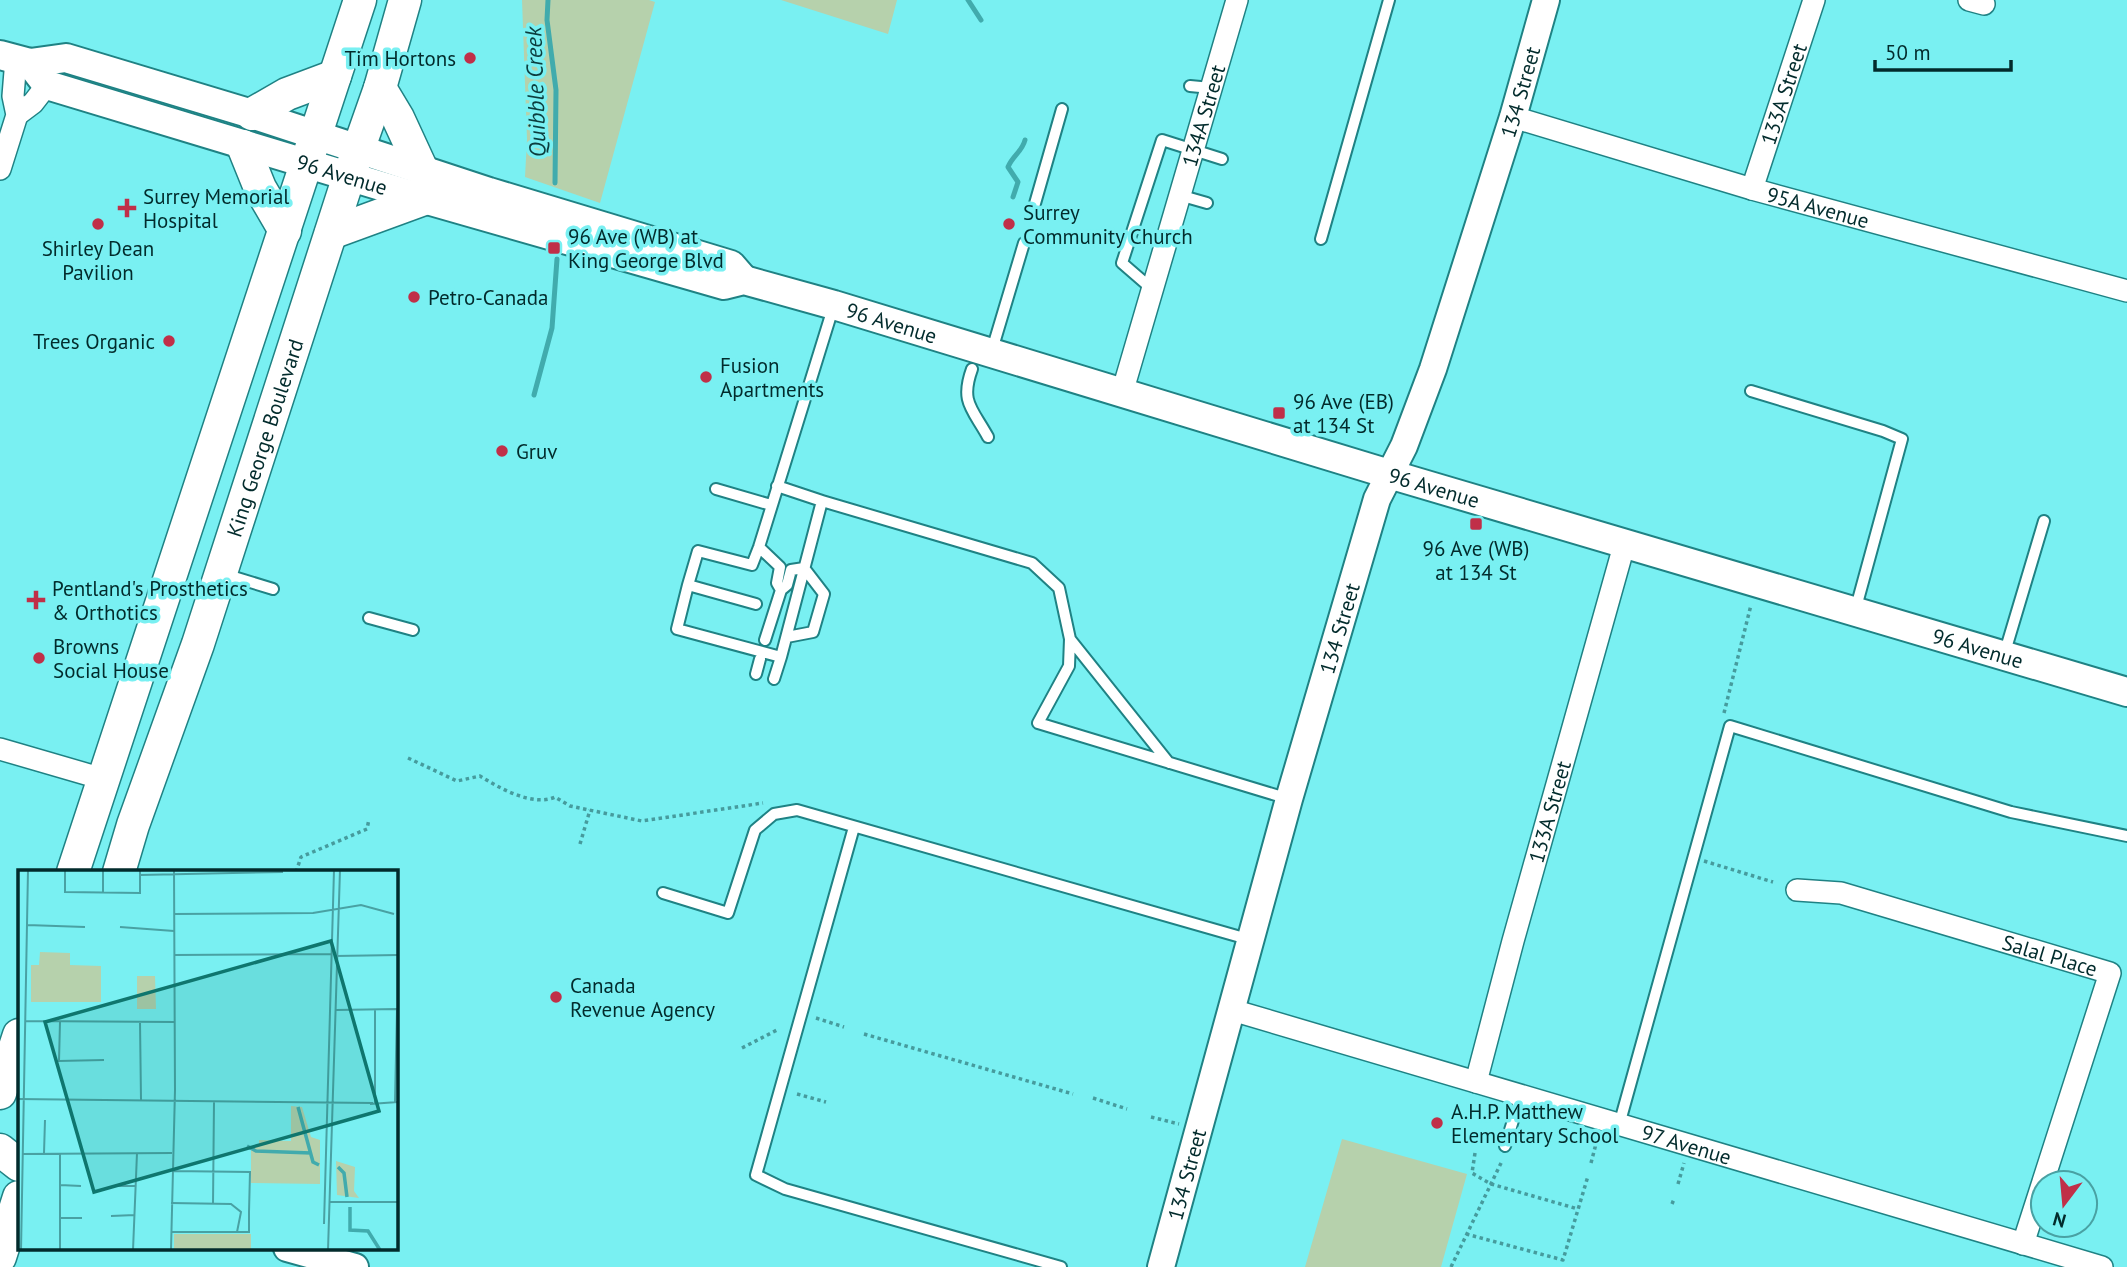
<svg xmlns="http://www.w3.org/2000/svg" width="2127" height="1267" viewBox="0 0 2127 1267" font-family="'PT Sans',sans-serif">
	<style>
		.green { fill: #b6d1ac }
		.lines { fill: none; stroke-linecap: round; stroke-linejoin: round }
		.stream { stroke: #41abad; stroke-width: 5 }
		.service-casing { stroke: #1f8284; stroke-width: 14 }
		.minor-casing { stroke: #1f8284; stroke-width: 24 }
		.tertiary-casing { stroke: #1f8284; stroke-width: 30 }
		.secondary-casing { stroke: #1f8284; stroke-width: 32 }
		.primary-casing { stroke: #1f8284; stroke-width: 35 }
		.path { stroke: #469b9d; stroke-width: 3.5; stroke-dasharray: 3.5 3.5; stroke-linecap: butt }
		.service { stroke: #fff; stroke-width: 10 }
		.minor { stroke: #fff; stroke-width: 21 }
		.tertiary { stroke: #fff; stroke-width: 26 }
		.secondary { stroke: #fff; stroke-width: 28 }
		.primary { stroke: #fff; stroke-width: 32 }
		.poi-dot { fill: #c02f48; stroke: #79f0f2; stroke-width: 2.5 }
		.labels { text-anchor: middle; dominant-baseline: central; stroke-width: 7; stroke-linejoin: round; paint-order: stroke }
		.poi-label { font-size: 21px; fill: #022b2c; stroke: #79f0f2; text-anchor: start }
		.street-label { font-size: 21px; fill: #022b2c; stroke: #79f0f2 }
		.water-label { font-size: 23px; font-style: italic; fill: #0c3d3e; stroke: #79f0f2 }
		.inset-river { fill: none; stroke: #41abad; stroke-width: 3.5 }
		.inset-road { fill: none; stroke: #49a1a3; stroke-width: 2 }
		.view { fill: #0f766e; fill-opacity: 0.15; stroke: #0f766e; stroke-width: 3.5 }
		.inset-edge { fill: none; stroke: #022b2c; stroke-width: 3.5 }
	</style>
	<rect width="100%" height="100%" fill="#79f0f2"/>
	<path class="green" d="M522 0H649L655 2 600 203 525 177 527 139Z
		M781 0H897L888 34Z
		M1342 1139 1467 1174 1441 1267H1305Z"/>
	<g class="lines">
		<path class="stream" d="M548 0 547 20 556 90 555 183
			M968 0 981 20
			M1013 197 1018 182 1008 167C1013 155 1022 152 1025 140
			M534 395 552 328 557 259"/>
		<defs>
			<path id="service" d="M1190 86 1211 88
				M1179 195 1207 203
				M1034 207 1062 109
				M1321 239 1389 0
				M1152 289 1122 263 1162 140 1222 159
				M992 350 1024 243
				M972 369C960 402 972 408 988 437
				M1751 391 1883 431 1902 439 1855 611
				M777 486 822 501
				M716 489 771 505
				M759 547 780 567 777 583 781 590
				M224 574 273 589
				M688 585 677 629 781 657 822 501 1032 563 1059 588 1070 639 1069 666 1038 723 1289 799
				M756 604 688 585 698 551 752 565 759 547 834 305
				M369 618 413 630
				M1070 639 1169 763
				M765 640 781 590 787 585 791 570 804 568 824 594 813 632 787 637
				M2004 655 2044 521
				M756 674 760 659
				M774 679 781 657
				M854 827 756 1175 785 1189 1061 1267
				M663 893 728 913 755 830 774 814 797 810 1251 940
				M1619 1125 1730 726 2011 812 2127 836
				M1505 1146 1521 1095"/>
			<g id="minor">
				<path d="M1969 0 1984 4"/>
				<path d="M17 115 33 103 47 85"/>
				<path id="s1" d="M1513 117 1752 189 2127 291"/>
				<path d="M0 169 17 115 13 96 16 59"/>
				<path id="s2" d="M1752 189 1814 0"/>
				<path id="s3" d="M1122 393 1237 0"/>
				<path d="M0 749 103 779"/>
				<path id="s4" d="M1797 890 1841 893 2110 973 2023 1244"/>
				<path id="s5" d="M1232 1010 2102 1267"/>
				<path id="s6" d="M1476 1082 1513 941 1625 542"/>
			</g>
			<g id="tertiary">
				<path d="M287 1248 355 1267"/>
				<path id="s7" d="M1161 1267 1289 799 1377 499 1404 446 1433 369 1513 117 1546 0"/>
			</g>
			<g id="secondary">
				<path d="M0 55 30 63 66 58 252 114 489 192 731 265 744 280"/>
				<path id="s8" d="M30 63 47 85 424 199 724 285 744 280 834 305 1389 474 2127 692"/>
			</g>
			<g id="primary">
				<path d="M380 88 398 118 422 170"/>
				<path d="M252 114 287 94 335 76"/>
				<path d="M243 146 260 188 285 231"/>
				<path d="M331 233 424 199"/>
				<path d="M73 872 360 0"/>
				<path id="s9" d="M119 872 133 825 198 644 349 176 380 88 405 0"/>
				<path d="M0 1093 19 1035"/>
				<path d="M0 1150 19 1165"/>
				<path d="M0 1257 19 1197"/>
			</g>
		</defs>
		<use href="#service" class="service-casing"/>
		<use href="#minor" class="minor-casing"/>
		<use href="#tertiary" class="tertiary-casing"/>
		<use href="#secondary" class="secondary-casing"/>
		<use href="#primary" class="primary-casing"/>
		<path class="path" d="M1724 713 1751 605
			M408 758 457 781 480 776C499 788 533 807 555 797L570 806 642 821 763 803
			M580 844 590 810
			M1704 861 1773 882
			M296 872 301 857 367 829 369 819
			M816 1018 844 1027
			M864 1034 1073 1094
			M742 1048 779 1029
			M797 1094 826 1102
			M1093 1098 1127 1109
			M1151 1117 1179 1124
			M1475 1153 1472 1173 1491 1184 1578 1209
			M1591 1163 1598 1136
			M1678 1184 1684 1163
			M1672 1204 1674 1199
			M1466 1234 1563 1260 1588 1176
			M1451 1267 1502 1161"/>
		<use href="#service" class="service"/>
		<use href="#minor" class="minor"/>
		<use href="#tertiary" class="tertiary"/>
		<use href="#secondary" class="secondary"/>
		<use href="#primary" class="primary"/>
	</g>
	<g class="poi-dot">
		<circle cx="470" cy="58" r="7"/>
		<path d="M123.5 197.5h7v7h7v7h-7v7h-7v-7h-7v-7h7z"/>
		<circle cx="98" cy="224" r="7"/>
		<circle cx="1009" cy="224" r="7"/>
		<rect x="547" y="241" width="14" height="14" rx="3.5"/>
		<circle cx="414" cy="297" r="7"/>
		<circle cx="169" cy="341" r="7"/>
		<circle cx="706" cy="377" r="7"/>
		<rect x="1272" y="406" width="14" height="14" rx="3.5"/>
		<circle cx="502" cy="451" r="7"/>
		<rect x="1469" y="517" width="14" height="14" rx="3.5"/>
		<path d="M32.5 589.5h7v7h7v7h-7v7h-7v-7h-7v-7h7z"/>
		<circle cx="39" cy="658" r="7"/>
		<circle cx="556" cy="997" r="7"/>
		<circle cx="1437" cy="1123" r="7"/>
	</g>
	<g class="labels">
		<g class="poi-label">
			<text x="456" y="58" text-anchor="end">Tim Hortons</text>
			<text x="143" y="196">Surrey Memorial<tspan x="143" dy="24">Hospital</tspan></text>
			<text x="1023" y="212">Surrey<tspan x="1023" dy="24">Community Church</tspan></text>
			<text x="568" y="236">96 Ave (WB) at<tspan x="568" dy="24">King George Blvd</tspan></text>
			<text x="98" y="248" text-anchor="middle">Shirley Dean<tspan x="98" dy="24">Pavilion</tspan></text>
			<text x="428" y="297">Petro-Canada</text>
			<text x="155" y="341" text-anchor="end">Trees Organic</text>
			<text x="720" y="365">Fusion<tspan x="720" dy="24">Apartments</tspan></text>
			<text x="1293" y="401">96 Ave (EB)<tspan x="1293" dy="24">at 134 St</tspan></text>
			<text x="516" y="451">Gruv</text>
			<text x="1476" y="548" text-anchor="middle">96 Ave (WB)<tspan x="1476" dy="24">at 134 St</tspan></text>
			<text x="52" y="588">Pentland's Prosthetics<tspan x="52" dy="24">&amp; Orthotics</tspan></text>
			<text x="53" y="646">Browns<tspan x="53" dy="24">Social House</tspan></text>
			<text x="570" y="985">Canada<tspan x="570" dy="24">Revenue Agency</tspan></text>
			<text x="1451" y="1111">A.H.P. Matthew<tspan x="1451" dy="24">Elementary School</tspan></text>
		</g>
		<g class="street-label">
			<text stroke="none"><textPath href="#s7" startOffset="1230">134 Street</textPath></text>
			<text stroke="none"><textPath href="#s2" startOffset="100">133A Street</textPath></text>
			<text stroke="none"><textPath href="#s3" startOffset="289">134A Street</textPath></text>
			<text stroke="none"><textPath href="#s8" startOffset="336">96 Avenue</textPath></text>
			<text stroke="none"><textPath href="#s1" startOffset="318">95A Avenue</textPath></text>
			<text stroke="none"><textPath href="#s8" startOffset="908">96 Avenue</textPath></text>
			<text stroke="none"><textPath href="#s9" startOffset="458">King George Boulevard</textPath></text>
			<text stroke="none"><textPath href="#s8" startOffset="1475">96 Avenue</textPath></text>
			<text stroke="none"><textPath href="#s7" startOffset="663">134 Street</textPath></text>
			<text stroke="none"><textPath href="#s8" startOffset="2042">96 Avenue</textPath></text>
			<text stroke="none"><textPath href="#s6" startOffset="280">133A Street</textPath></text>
			<text stroke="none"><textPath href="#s4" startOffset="262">Salal Place</textPath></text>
			<text stroke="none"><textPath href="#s5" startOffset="474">97 Avenue</textPath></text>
			<text stroke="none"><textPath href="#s7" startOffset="96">134 Street</textPath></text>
		</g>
		<g class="water-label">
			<text transform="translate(535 92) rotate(-92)">Quibble Creek</text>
		</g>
	</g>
	<g transform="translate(18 870)">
		<rect width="380" height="380" fill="#79f0f2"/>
		<path d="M22 82 52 83V95L83 96V132H13V95H21ZM119 106H137L138 139H119ZM273 236 284 237 293 267 302 270V314L233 313V277H241V270L273 271ZM318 291 337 297 336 321 341 328 319 325ZM156 364H233V380H156Z" fill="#b6d1ac"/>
		<path class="inset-river" d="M280 237 295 292 301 295M229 276 238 281 293 283M320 297 326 303 329 327M332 337V360L350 361 362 380"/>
		<path class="inset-road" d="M47 0V22L122 23V0M85 0V22M122 5 265 2M156 44 295 43 343 35 376 44M9 55 67 57M102 57 156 61M156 85 313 84M317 86 380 85M318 140 379 139M357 140V233M7 151 157 152M42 152 41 191 86 190M122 152 123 230M0 229 355 233M377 233 379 139M352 234 380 232M26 283 27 250M4 284 154 283M42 284V380M42 315 63 316M95 316H118M311 332H380M153 333 213 334 223 342 219 362M195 334 196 232M93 346 117 345M42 348H64M306 354 316 0M153 362H231V342L232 302 154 301M3 380 10 0M115 380 119 283M153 380 157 220 156 0M310 380 322 0"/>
		<path class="view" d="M313 71 361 241 76 322 27 152Z"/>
		<rect width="380" height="380" class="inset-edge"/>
	</g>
	<g transform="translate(2064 1204) rotate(196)"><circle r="33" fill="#79f0f2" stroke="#49a1a3" stroke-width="2"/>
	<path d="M0-5L12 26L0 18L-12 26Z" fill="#c02f48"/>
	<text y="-10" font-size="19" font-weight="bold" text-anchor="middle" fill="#022b2c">N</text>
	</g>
	<path d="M1875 60v10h136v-10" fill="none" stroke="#022b2c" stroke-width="3.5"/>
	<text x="1885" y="60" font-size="21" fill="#022b2c" stroke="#79f0f2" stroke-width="5" paint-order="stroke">50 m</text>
</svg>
